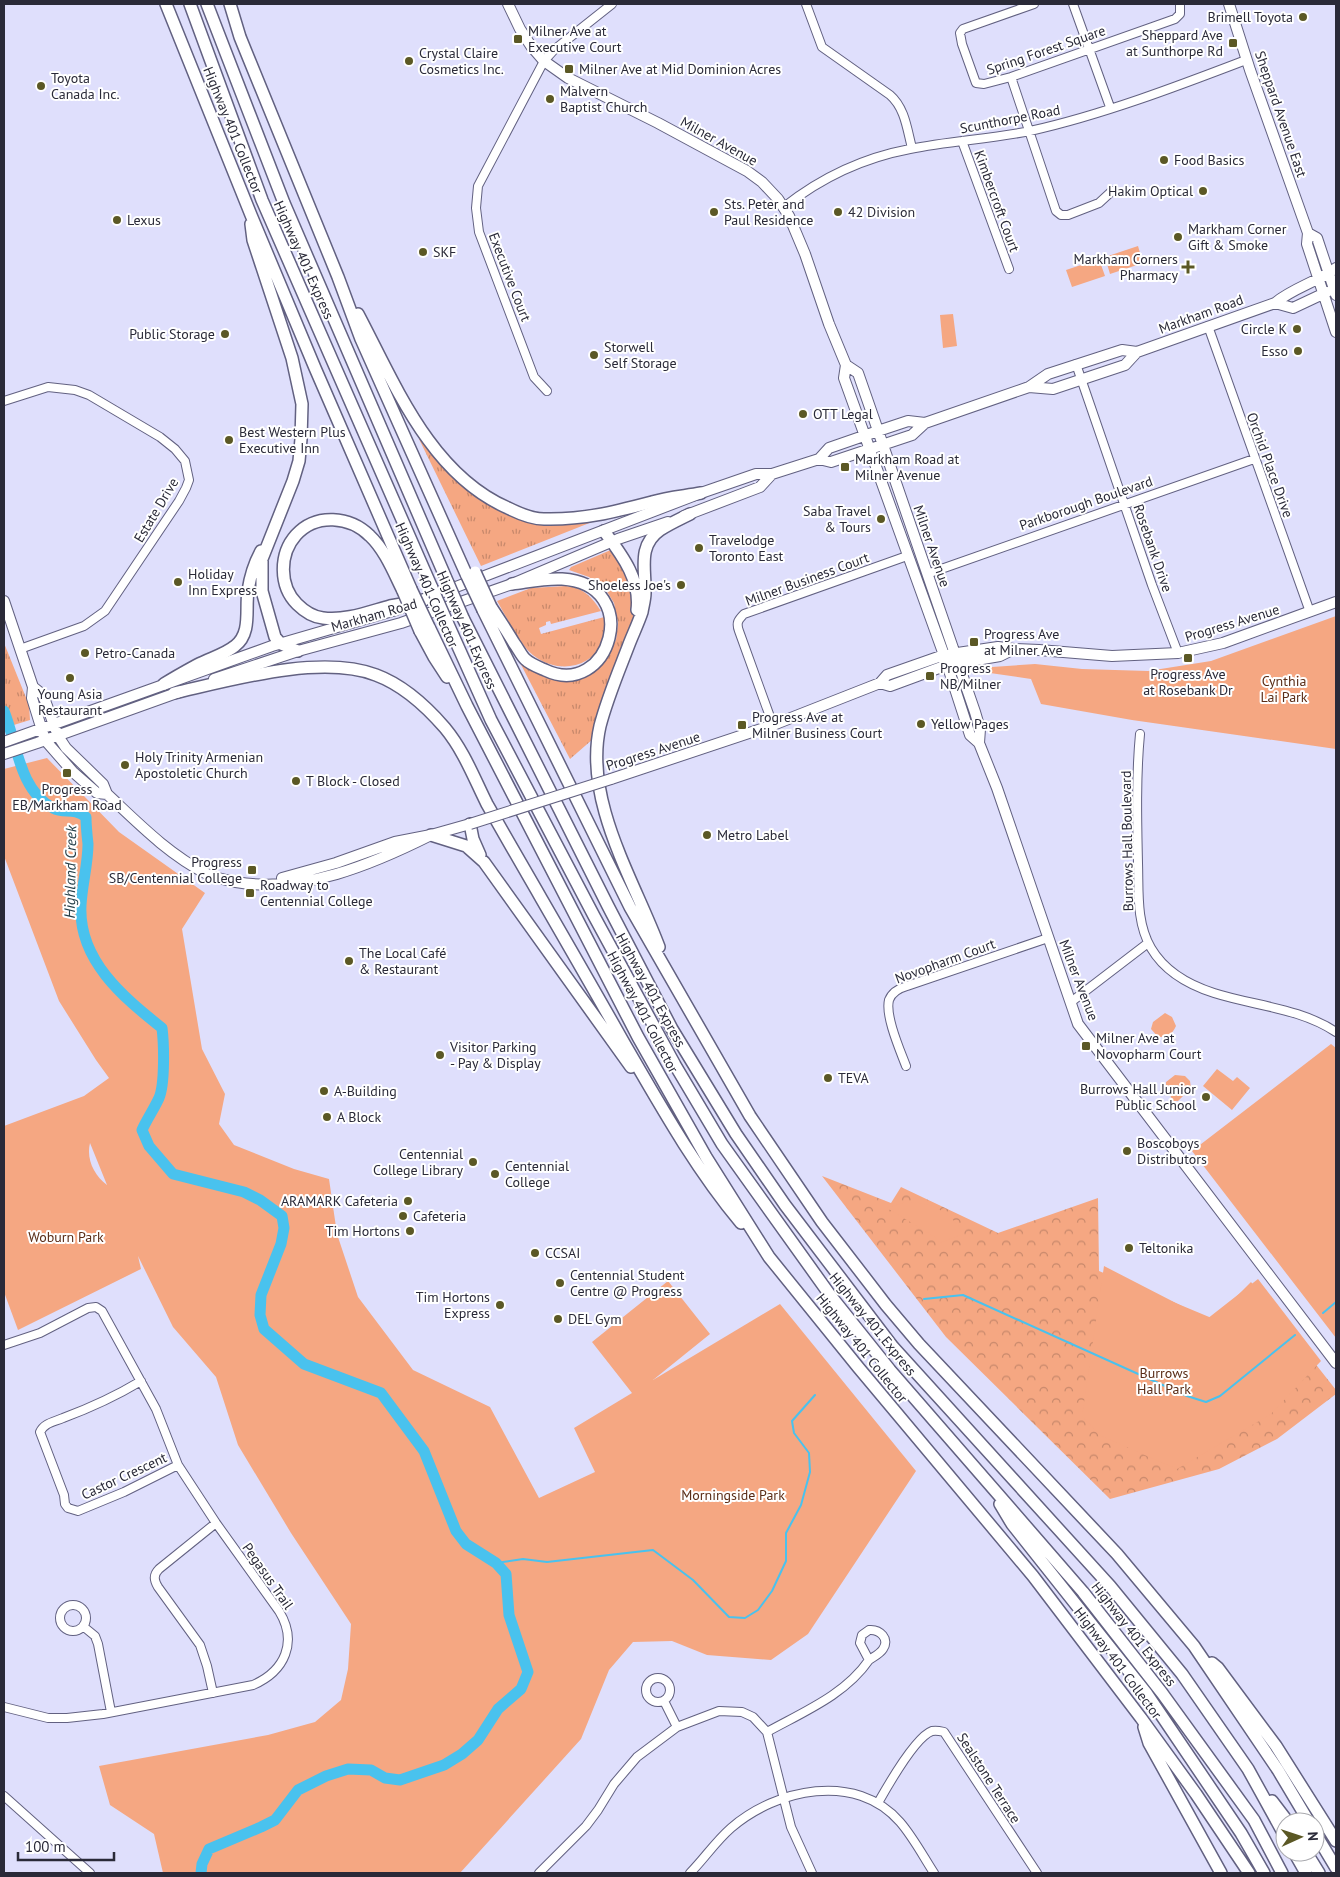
<svg xmlns="http://www.w3.org/2000/svg" width="1340" height="1877" viewBox="0 0 1340 1877" font-family="'PT Sans',sans-serif">
	<style>
		.grass { fill: url(#grass-tufts) }
		.forest { fill: url(#forest-crowns) }
		.park { fill: #f5a782; fill-rule: evenodd }
		.lines { fill: none; stroke-linecap: round; stroke-linejoin: round }
		.stream { stroke: #49c2ee; stroke-width: 2 }
		.river { stroke: #49c2ee; stroke-width: 11 }
		.minor-casing { stroke: #626181; stroke-width: 10 }
		.major-casing { stroke: #626181; stroke-width: 12 }
		.highway-casing { stroke: #626181; stroke-width: 14 }
		.minor { stroke: #fff; stroke-width: 8 }
		.major { stroke: #fff; stroke-width: 10 }
		.highway { stroke: #fff; stroke-width: 11 }
		.major-bridge-casing { stroke: #626181; stroke-width: 12; stroke-linecap: butt }
		.highway-bridge-casing { stroke: #626181; stroke-width: 14; stroke-linecap: butt }
		.major-bridge { stroke: #fff; stroke-width: 10 }
		.highway-bridge { stroke: #fff; stroke-width: 11 }
		.poi-dot { fill: #5b5825; stroke: #fff; stroke-width: 2 }
		.labels { text-anchor: middle; dominant-baseline: central; stroke-width: 4; stroke-linejoin: round; paint-order: stroke }
		.poi-label { font-size: 14px; fill: #2a2a38; stroke: #fff; text-anchor: start }
		.street-label { font-size: 14px; fill: #2a2a38; stroke: #fff }
		.park-label { font-size: 14px; fill: #5a2d17; stroke: #fff }
		.water-label { font-size: 15px; font-style: italic; fill: #26404a; stroke: #fff }
	</style>
	<defs>
		<pattern id="grass-tufts" width="24" height="20" patternUnits="userSpaceOnUse" patternTransform="scale(1.25)"><rect width="24" height="20" fill="#f5a782"/><path d="M3 7l-1-3M5 7V3M7 7l1-3M15 17l-1-3M17 17v-4M19 17l1-3" fill="none" stroke="#c7886b"/></pattern>
		<pattern id="forest-crowns" width="20" height="18" patternUnits="userSpaceOnUse" patternTransform="scale(1.25)"><rect width="20" height="18" fill="#f5a782"/><path d="M2 6a3 3 0 1 1 6 0M12 15a3 3 0 1 1 6 0" fill="none" stroke="#c7886b"/></pattern>
	</defs>
	<rect width="100%" height="100%" fill="#dfdffc"/>
	<path class="grass" d="M420 436 514 516 597 520 481 566 419 439Z
		M613 549 629 582 636 602 631 628 593 739 570 759 516 655 559 677 606 658 616 640 618 623 614 603 606 590 589 577 569 570 571 567Z
		M566 586C584 588 592 597 601 611L551 624 550 621 546 622V625L539 628 541 634 608 616C607 624 608 636 604 643 589 668 560 673 537 658 519 646 508 619 497 601L531 588Z
		M4 643 29 705 30 720 4 728Z"/>
	<path class="forest" d="M822 1176 891 1203 901 1187 998 1233 1098 1198 1099 1271 1214 1319 1251 1282 1336 1390V1394L1277 1439 1219 1469 1110 1499 946 1337Z"/>
	<path class="park" d="M1138 246 1143 263 1110 274 1105 257Z
		M1099 259 1105 276 1072 287 1066 270Z
		M953 314 957 346 943 348 940 315Z
		M1336 616V749L1132 720 1041 704 1031 679 976 671 977 668 1035 664 1082 669 1148 671 1211 661Z
		M47 758 119 832 205 893 182 929 202 1049 225 1094 219 1124 234 1145 294 1169 329 1179 337 1234 358 1297 413 1370 490 1407 539 1498 595 1472 574 1428 632 1393 592 1342 668 1281 710 1334 653 1380 780 1304 916 1471 808 1634 771 1660 707 1655 672 1641 633 1642 609 1670 581 1739 460 1873H163L154 1834 110 1805 99 1766 268 1735 315 1722 341 1700 348 1669 351 1624 291 1533 238 1445 216 1377 173 1327 138 1256 141 1269 18 1330 4 1292V1126L84 1096 109 1078 96 1060 59 1001 4 856V769ZM90 1143 107 1185C94 1175 86 1159 90 1143Z
		M1165 1013 1172 1017 1176 1026C1172 1035 1167 1037 1158 1037L1151 1029 1153 1022Z
		M1331 1044 1336 1048V1338L1192 1151Z
		M1217 1069 1233 1081 1237 1077 1250 1088 1232 1110 1203 1086Z
		M1175 1075 1185 1076 1190 1081 1191 1088 1178 1101H1173L1166 1087V1082Z
		M906 1202C931 1202 952 1212 963 1234L939 1243 935 1237 887 1208Z
		M1104 1266 1207 1319 1258 1279 1321 1361 1271 1414 1177 1469 1101 1436 1082 1416Z"/>
	<g class="lines">
		<path class="stream" d="M924 1299 963 1295 1187 1396 1206 1402 1220 1396 1295 1335
			M1323 1313 1336 1302
			M496 1563 523 1559 547 1562 653 1550 693 1580 729 1617 745 1618 758 1610 772 1591 786 1561V1533L801 1505 810 1472 809 1453 794 1433 792 1421 815 1395"/>
		<path class="river" d="M4 711C17 743 19 790 53 808 65 814 73 807 86 817 86 826 87 835 88 844 88 864 82 885 81 905 78 960 123 997 162 1028 164 1044 165 1084 159 1098 154 1109 147 1119 142 1130L149 1146 173 1174 244 1192 260 1200 282 1216 284 1228 281 1244 261 1295 260 1315 264 1329 304 1364 381 1393 424 1451 456 1531 466 1544 496 1563 506 1574 509 1615 528 1672 521 1689 498 1709 478 1740 462 1754 444 1765 400 1780 385 1778 371 1770 348 1769 326 1776 298 1790 275 1820 261 1827 209 1849 202 1864 201 1873"/>
		<defs>
			<path id="minor" d="M806 4 822 47 890 95C905 108 907 129 912 148
				M1034 4 963 29 960 33 962 44 976 83 984 84 1011 77 1175 19 1180 14V4
				M1073 4 1110 107
				M1011 77 1056 211 1061 215H1068L1099 203 1112 191
				M962 141 1009 269
				M784 207C822 177 862 158 910 149 949 141 991 139 1030 131 1102 115 1178 86 1246 60
				M1208 326 1310 612
				M1076 364 1152 585 1178 653
				M547 391 534 377 479 232 476 208 478 186 544 61 554 50 612 4
				M4 401 48 387 75 390 89 395 160 437 175 449 185 461 189 480 186 488 179 501 105 611 84 626 20 649
				M927 574 1254 459
				M773 725 739 631C736 623 738 620 744 614L907 556
				M1140 734C1136 776 1137 820 1138 863 1139 892 1136 922 1151 948 1165 972 1189 985 1214 993 1255 1006 1300 1008 1336 1032
				M1071 1002 1148 943
				M906 1066C900 1050 885 1016 889 1000 892 992 900 988 907 986L1048 938
				M4 1345 40 1333 88 1308 96 1307 102 1311 156 1409 178 1465 216 1523 279 1611C298 1642 285 1671 253 1685L103 1714 67 1718H48L4 1707
				M141 1381C116 1396 90 1408 63 1418 54 1422 44 1423 40 1432L64 1495 65 1504 68 1508 78 1511 124 1492 178 1465
				M60 1618a13 13 0 1 1 26 0a13 13 0 1 1-26 0Z
				M84 1627 95 1636 98 1644 111 1712
				M869 1630C880 1629 890 1639 883 1649 880 1654 873 1657 869 1660L860 1643 862 1635Z
				M646 1690a12 12 0 1 1 24 0a12 12 0 1 1-24 0Z
				M213 1693 207 1666 200 1645 158 1587C154 1580 153 1575 159 1569L216 1523
				M664 1701 677 1727
				M767 1732C803 1712 845 1695 869 1660
				M4 1796 90 1873
				M878 1803C887 1787 915 1737 932 1731 937 1730 940 1731 944 1732L1037 1873
				M539 1873 586 1826 598 1810 614 1784 637 1757 677 1727 719 1711 742 1712 753 1717 767 1732 791 1827 812 1873
				M690 1873C704 1859 715 1842 731 1828 776 1789 856 1771 900 1822 913 1837 923 1856 934 1873"/>
			<path id="major" d="M508 4 520 29 531 46 544 61 568 78 658 123 747 171 762 182 778 199 789 216 805 254 829 324 846 365 844 378 944 655 970 735 979 743
				M1229 4 1250 70 1308 233 1307 244 1336 332
				M1308 233 1317 238 1336 295
				M1275 303 1293 308 1327 292
				M846 365 858 373 874 419 975 712 980 729 979 743 997 788 1078 1024 1336 1363
				M1029 387 1053 389 1125 365 1137 352 1275 303C1293 288 1317 282 1336 268
				M819 459 831 462 912 435 925 423
				M684 516 760 487 772 474
				M4 601 33 687 32 698 45 740 73 772 97 793 107 794
				M214 679 298 651 401 623 512 584 618 539 668 522
				M880 683 890 686 947 665 1000 656 1014 649
				M33 687 43 695 58 736 66 748 103 784 107 794C138 823 168 854 207 874 215 878 226 880 236 882 303 894 373 864 431 835
				M4 742 272 646 396 610 701 493 756 474H772L819 459 829 448 878 431 908 421 925 423 1029 387 1048 374 1122 350 1137 352
				M4 754 37 743 182 691
				M611 779 773 725 880 683 887 675 944 655 998 647 1014 649 1039 650 1112 656 1178 653 1223 643 1336 602
				M282 878 336 863 395 842 431 835 470 824"/>
			<path id="highway" d="M166 4 251 215 315 368 411 589
				M190 4 262 200 432 588
				M207 4 284 203 448 583
				M230 4 240 37 338 277 361 339 467 576
				M251 224 253 240 292 358 302 404 301 439 299 461 293 481 262 559V591L275 637 281 644 298 651
				M358 314C395 384 430 474 508 508 518 513 532 519 544 519 584 520 614 512 652 502 668 497 685 496 701 493
				M604 531C621 554 641 579 637 610
				M403 591C394 573 385 550 370 536 350 516 316 513 296 535 279 554 279 586 297 604 304 611 313 617 323 618 345 621 368 612 390 606 401 604 412 602 424 600
				M491 607C499 619 507 631 514 643 518 648 521 655 525 659 530 664 538 667 545 670 610 701 645 584 562 579 545 578 528 582 512 584
				M483 610 630 907 750 1116 822 1222 886 1305 919 1344 1117 1554 1194 1646 1278 1770 1309 1822
				M463 618 608 906 672 1029 736 1134 785 1205 893 1347 1110 1586 1182 1674 1248 1769 1285 1836
				M447 622 491 720 594 916 675 1065 722 1144 830 1295 890 1370 1083 1592 1162 1693 1254 1820 1282 1873
				M429 627 467 706 638 1037 706 1157 769 1257 858 1367 1033 1576 1141 1718 1196 1794 1249 1873
				M420 631 434 657 447 677
				M164 684C175 677 186 671 197 665 210 658 224 655 235 646 252 633 245 609 248 591 250 577 254 564 261 551
				M174 693C231 680 321 654 376 675 403 685 426 706 445 728 464 751 474 778 487 804 495 818 503 832 511 846 549 912 587 977 624 1043 660 1105 695 1168 741 1223
				M470 824 473 839 480 855
				M431 835 466 846 484 862 631 1067
				M659 947C634 880 583 800 600 726 607 699 618 673 628 647 632 636 638 624 642 612 643 606 645 599 645 593 646 570 637 546 660 530 669 524 680 519 690 514
				M1000 1504 1012 1524 1147 1694 1241 1833 1264 1873
				M1212 1663 1218 1668 1276 1746 1336 1841
				M1144 1727 1149 1743 1221 1873
				M1272 1801 1288 1822
				M1315 1833 1336 1868
				M1294 1852 1306 1873
				M1306 1852 1319 1873"/>
		</defs>
		<use href="#minor" class="minor-casing"/>
		<use href="#major" class="major-casing"/>
		<use href="#highway" class="highway-casing"/>
		<use href="#minor" class="minor"/>
		<use href="#major" class="major"/>
		<use href="#highway" class="highway"/>
		<defs>
			<path id="major-bridge" d="M470 824 611 779"/>
			<path id="highway-bridge" d="M475 572 491 607
				M467 576 483 610
				M448 583 463 618
				M432 588 447 622
				M411 589 429 627
				M403 591 420 631"/>
		</defs>
		<use href="#major-bridge" class="major-bridge-casing"/>
		<use href="#highway-bridge" class="highway-bridge-casing"/>
		<use href="#major-bridge" class="major-bridge"/>
		<use href="#highway-bridge" class="highway-bridge"/>
	</g>
	<g class="poi-dot">
		<circle cx="1303" cy="17" r="5"/>
		<rect x="513" y="34" width="10" height="10" rx="2.5"/>
		<rect x="1228" y="38" width="10" height="10" rx="2.5"/>
		<circle cx="409" cy="61" r="5"/>
		<rect x="564" y="64" width="10" height="10" rx="2.5"/>
		<circle cx="41" cy="86" r="5"/>
		<circle cx="550" cy="99" r="5"/>
		<circle cx="1164" cy="160" r="5"/>
		<circle cx="1203" cy="191" r="5"/>
		<circle cx="714" cy="212" r="5"/>
		<circle cx="838" cy="212" r="5"/>
		<circle cx="117" cy="220" r="5"/>
		<circle cx="1178" cy="237" r="5"/>
		<circle cx="423" cy="252" r="5"/>
		<path d="M1185.5 259.5h5v5h5v5h-5v5h-5v-5h-5v-5h5z"/>
		<circle cx="1297" cy="329" r="5"/>
		<circle cx="225" cy="334" r="5"/>
		<circle cx="1298" cy="351" r="5"/>
		<circle cx="594" cy="355" r="5"/>
		<circle cx="803" cy="414" r="5"/>
		<circle cx="229" cy="440" r="5"/>
		<rect x="840" y="462" width="10" height="10" rx="2.5"/>
		<circle cx="881" cy="519" r="5"/>
		<circle cx="699" cy="548" r="5"/>
		<circle cx="178" cy="582" r="5"/>
		<circle cx="681" cy="585" r="5"/>
		<rect x="969" y="637" width="10" height="10" rx="2.5"/>
		<circle cx="85" cy="653" r="5"/>
		<rect x="1183" y="653" width="10" height="10" rx="2.5"/>
		<rect x="925" y="671" width="10" height="10" rx="2.5"/>
		<circle cx="70" cy="678" r="5"/>
		<circle cx="921" cy="724" r="5"/>
		<rect x="737" y="720" width="10" height="10" rx="2.5"/>
		<circle cx="125" cy="765" r="5"/>
		<rect x="62" y="768" width="10" height="10" rx="2.5"/>
		<circle cx="296" cy="781" r="5"/>
		<circle cx="707" cy="835" r="5"/>
		<rect x="247" y="865" width="10" height="10" rx="2.5"/>
		<rect x="245" y="888" width="10" height="10" rx="2.5"/>
		<circle cx="349" cy="961" r="5"/>
		<rect x="1081" y="1041" width="10" height="10" rx="2.5"/>
		<circle cx="440" cy="1055" r="5"/>
		<circle cx="828" cy="1078" r="5"/>
		<circle cx="324" cy="1091" r="5"/>
		<circle cx="1206" cy="1097" r="5"/>
		<circle cx="327" cy="1117" r="5"/>
		<circle cx="1127" cy="1151" r="5"/>
		<circle cx="473" cy="1162" r="5"/>
		<circle cx="495" cy="1174" r="5"/>
		<circle cx="408" cy="1201" r="5"/>
		<circle cx="403" cy="1216" r="5"/>
		<circle cx="410" cy="1231" r="5"/>
		<circle cx="1129" cy="1248" r="5"/>
		<circle cx="535" cy="1253" r="5"/>
		<circle cx="560" cy="1283" r="5"/>
		<circle cx="500" cy="1305" r="5"/>
		<circle cx="558" cy="1319" r="5"/>
	</g>
	<g class="labels">
		<g class="poi-label">
			<text x="1293" y="17" text-anchor="end">Brimell Toyota</text>
			<text x="528" y="31">Milner Ave at<tspan x="528" dy="16">Executive Court</tspan></text>
			<text x="1223" y="35" text-anchor="end">Sheppard Ave<tspan x="1223" dy="16">at Sunthorpe Rd</tspan></text>
			<text x="419" y="53">Crystal Claire<tspan x="419" dy="16">Cosmetics Inc.</tspan></text>
			<text x="579" y="69">Milner Ave at Mid Dominion Acres</text>
			<text x="51" y="78">Toyota<tspan x="51" dy="16">Canada Inc.</tspan></text>
			<text x="560" y="91">Malvern<tspan x="560" dy="16">Baptist Church</tspan></text>
			<text x="1174" y="160">Food Basics</text>
			<text x="1193" y="191" text-anchor="end">Hakim Optical</text>
			<text x="724" y="204">Sts. Peter and<tspan x="724" dy="16">Paul Residence</tspan></text>
			<text x="848" y="212">42 Division</text>
			<text x="127" y="220">Lexus</text>
			<text x="1188" y="229">Markham Corner<tspan x="1188" dy="16">Gift &amp; Smoke</tspan></text>
			<text x="433" y="252">SKF</text>
			<text x="1178" y="259" text-anchor="end">Markham Corners<tspan x="1178" dy="16">Pharmacy</tspan></text>
			<text x="1287" y="329" text-anchor="end">Circle K</text>
			<text x="215" y="334" text-anchor="end">Public Storage</text>
			<text x="604" y="347">Storwell<tspan x="604" dy="16">Self Storage</tspan></text>
			<text x="1288" y="351" text-anchor="end">Esso</text>
			<text x="813" y="414">OTT Legal</text>
			<text x="239" y="432">Best Western Plus<tspan x="239" dy="16">Executive Inn</tspan></text>
			<text x="855" y="459">Markham Road at<tspan x="855" dy="16">Milner Avenue</tspan></text>
			<text x="871" y="511" text-anchor="end">Saba Travel<tspan x="871" dy="16">&amp; Tours</tspan></text>
			<text x="709" y="540">Travelodge<tspan x="709" dy="16">Toronto East</tspan></text>
			<text x="188" y="574">Holiday<tspan x="188" dy="16">Inn Express</tspan></text>
			<text x="671" y="585" text-anchor="end">Shoeless Joe's</text>
			<text x="984" y="634">Progress Ave<tspan x="984" dy="16">at Milner Ave</tspan></text>
			<text x="95" y="653">Petro-Canada</text>
			<text x="940" y="668">Progress<tspan x="940" dy="16">NB/Milner</tspan></text>
			<text x="1188" y="674" text-anchor="middle">Progress Ave<tspan x="1188" dy="16">at Rosebank Dr</tspan></text>
			<text x="70" y="694" text-anchor="middle">Young Asia<tspan x="70" dy="16">Restaurant</tspan></text>
			<text x="752" y="717">Progress Ave at<tspan x="752" dy="16">Milner Business Court</tspan></text>
			<text x="931" y="724">Yellow Pages</text>
			<text x="135" y="757">Holy Trinity Armenian<tspan x="135" dy="16">Apostoletic Church</tspan></text>
			<text x="306" y="781">T Block - Closed</text>
			<text x="67" y="789" text-anchor="middle">Progress<tspan x="67" dy="16">EB/Markham Road</tspan></text>
			<text x="717" y="835">Metro Label</text>
			<text x="242" y="862" text-anchor="end">Progress<tspan x="242" dy="16">SB/Centennial College</tspan></text>
			<text x="260" y="885">Roadway to<tspan x="260" dy="16">Centennial College</tspan></text>
			<text x="359" y="953">The Local Café<tspan x="359" dy="16">&amp; Restaurant</tspan></text>
			<text x="1096" y="1038">Milner Ave at<tspan x="1096" dy="16">Novopharm Court</tspan></text>
			<text x="450" y="1047">Visitor Parking<tspan x="450" dy="16">- Pay &amp; Display</tspan></text>
			<text x="838" y="1078">TEVA</text>
			<text x="1196" y="1089" text-anchor="end">Burrows Hall Junior<tspan x="1196" dy="16">Public School</tspan></text>
			<text x="334" y="1091">A-Building</text>
			<text x="337" y="1117">A Block</text>
			<text x="1137" y="1143">Boscoboys<tspan x="1137" dy="16">Distributors</tspan></text>
			<text x="463" y="1154" text-anchor="end">Centennial<tspan x="463" dy="16">College Library</tspan></text>
			<text x="505" y="1166">Centennial<tspan x="505" dy="16">College</tspan></text>
			<text x="398" y="1201" text-anchor="end">ARAMARK Cafeteria</text>
			<text x="413" y="1216">Cafeteria</text>
			<text x="400" y="1231" text-anchor="end">Tim Hortons</text>
			<text x="1139" y="1248">Teltonika</text>
			<text x="545" y="1253">CCSAI</text>
			<text x="570" y="1275">Centennial Student<tspan x="570" dy="16">Centre @ Progress</tspan></text>
			<text x="490" y="1297" text-anchor="end">Tim Hortons<tspan x="490" dy="16">Express</tspan></text>
			<text x="568" y="1319">DEL Gym</text>
		</g>
		<g class="street-label">
			<text transform="translate(1046 50) rotate(-19)">Spring Forest Square</text>
			<text transform="translate(1281 114) rotate(71)">Sheppard Avenue East</text>
			<text transform="translate(1010 119) rotate(-11)">Scunthorpe Road</text>
			<text transform="translate(233 130) rotate(68)">Highway 401 Collector</text>
			<text transform="translate(719 141) rotate(29)">Milner Avenue</text>
			<text transform="translate(997 201) rotate(70)">Kimbercroft Court</text>
			<text transform="translate(304 260) rotate(66)">Highway 401 Express</text>
			<text transform="translate(510 277) rotate(69)">Executive Court</text>
			<text transform="translate(1201 314) rotate(-20)">Markham Road</text>
			<text transform="translate(1270 465) rotate(70)">Orchid Place Drive</text>
			<text transform="translate(1086 503) rotate(-19)">Parkborough Boulevard</text>
			<text transform="translate(156 510) rotate(-59)">Estate Drive</text>
			<text transform="translate(932 546) rotate(71)">Milner Avenue</text>
			<text transform="translate(1153 548) rotate(71)">Rosebank Drive</text>
			<text transform="translate(807 579) rotate(-20)">Milner Business Court</text>
			<text transform="translate(427 585) rotate(66)">Highway 401 Collector</text>
			<text transform="translate(374 615) rotate(-16)">Markham Road</text>
			<text transform="translate(1232 623) rotate(-17)">Progress Avenue</text>
			<text transform="translate(467 630) rotate(66)">Highway 401 Express</text>
			<text transform="translate(653 751) rotate(-18)">Progress Avenue</text>
			<text transform="translate(1127 841) rotate(-91)">Burrows Hall Boulevard</text>
			<text transform="translate(945 961) rotate(-20)">Novopharm Court</text>
			<text transform="translate(1079 980) rotate(69)">Milner Avenue</text>
			<text transform="translate(651 990) rotate(61)">Highway 401 Express</text>
			<text transform="translate(643 1012) rotate(62)">Highway 401 Collector</text>
			<text transform="translate(873 1324) rotate(51)">Highway 401 Express</text>
			<text transform="translate(862 1348) rotate(51)">Highway 401 Collector</text>
			<text transform="translate(124 1476) rotate(-25)">Castor Crescent</text>
			<text transform="translate(268 1576) rotate(55)">Pegasus Trail</text>
			<text transform="translate(1134 1634) rotate(52)">Highway 401 Express</text>
			<text transform="translate(1118 1663) rotate(53)">Highway 401 Collector</text>
			<text transform="translate(989 1778) rotate(57)">Sealstone Terrace</text>
		</g>
		<g class="park-label">
			<text x="1284" y="681">Cynthia<tspan x="1284" dy="16">Lai Park</tspan></text>
			<text x="66" y="1237">Woburn Park</text>
			<text x="1164" y="1373">Burrows<tspan x="1164" dy="16">Hall Park</tspan></text>
			<text x="733" y="1495">Morningside Park</text>
		</g>
		<g class="water-label">
			<text transform="translate(70 872) rotate(-89)">Highland Creek</text>
		</g>
	</g>
	<rect width="1340" height="1877" fill="none" stroke="#2a2a38" stroke-width="10"/>
	<g transform="translate(1300 1837) rotate(87)"><circle r="24" fill="#ffffff" stroke="#aaaaaf"/>
	<path d="M0-4L9 19L0 12L-9 19Z" fill="#5b5825"/>
	<text y="-8" font-size="14" font-weight="bold" text-anchor="middle" fill="#2a2a38">N</text>
	</g>
	<path d="M18 1852v8h96v-8" fill="none" stroke="#2a2a38" stroke-width="2.5"/>
	<text x="25" y="1852" font-size="15" fill="#2a2a38" stroke="#ffffff" stroke-width="4" paint-order="stroke">100 m</text>
</svg>
